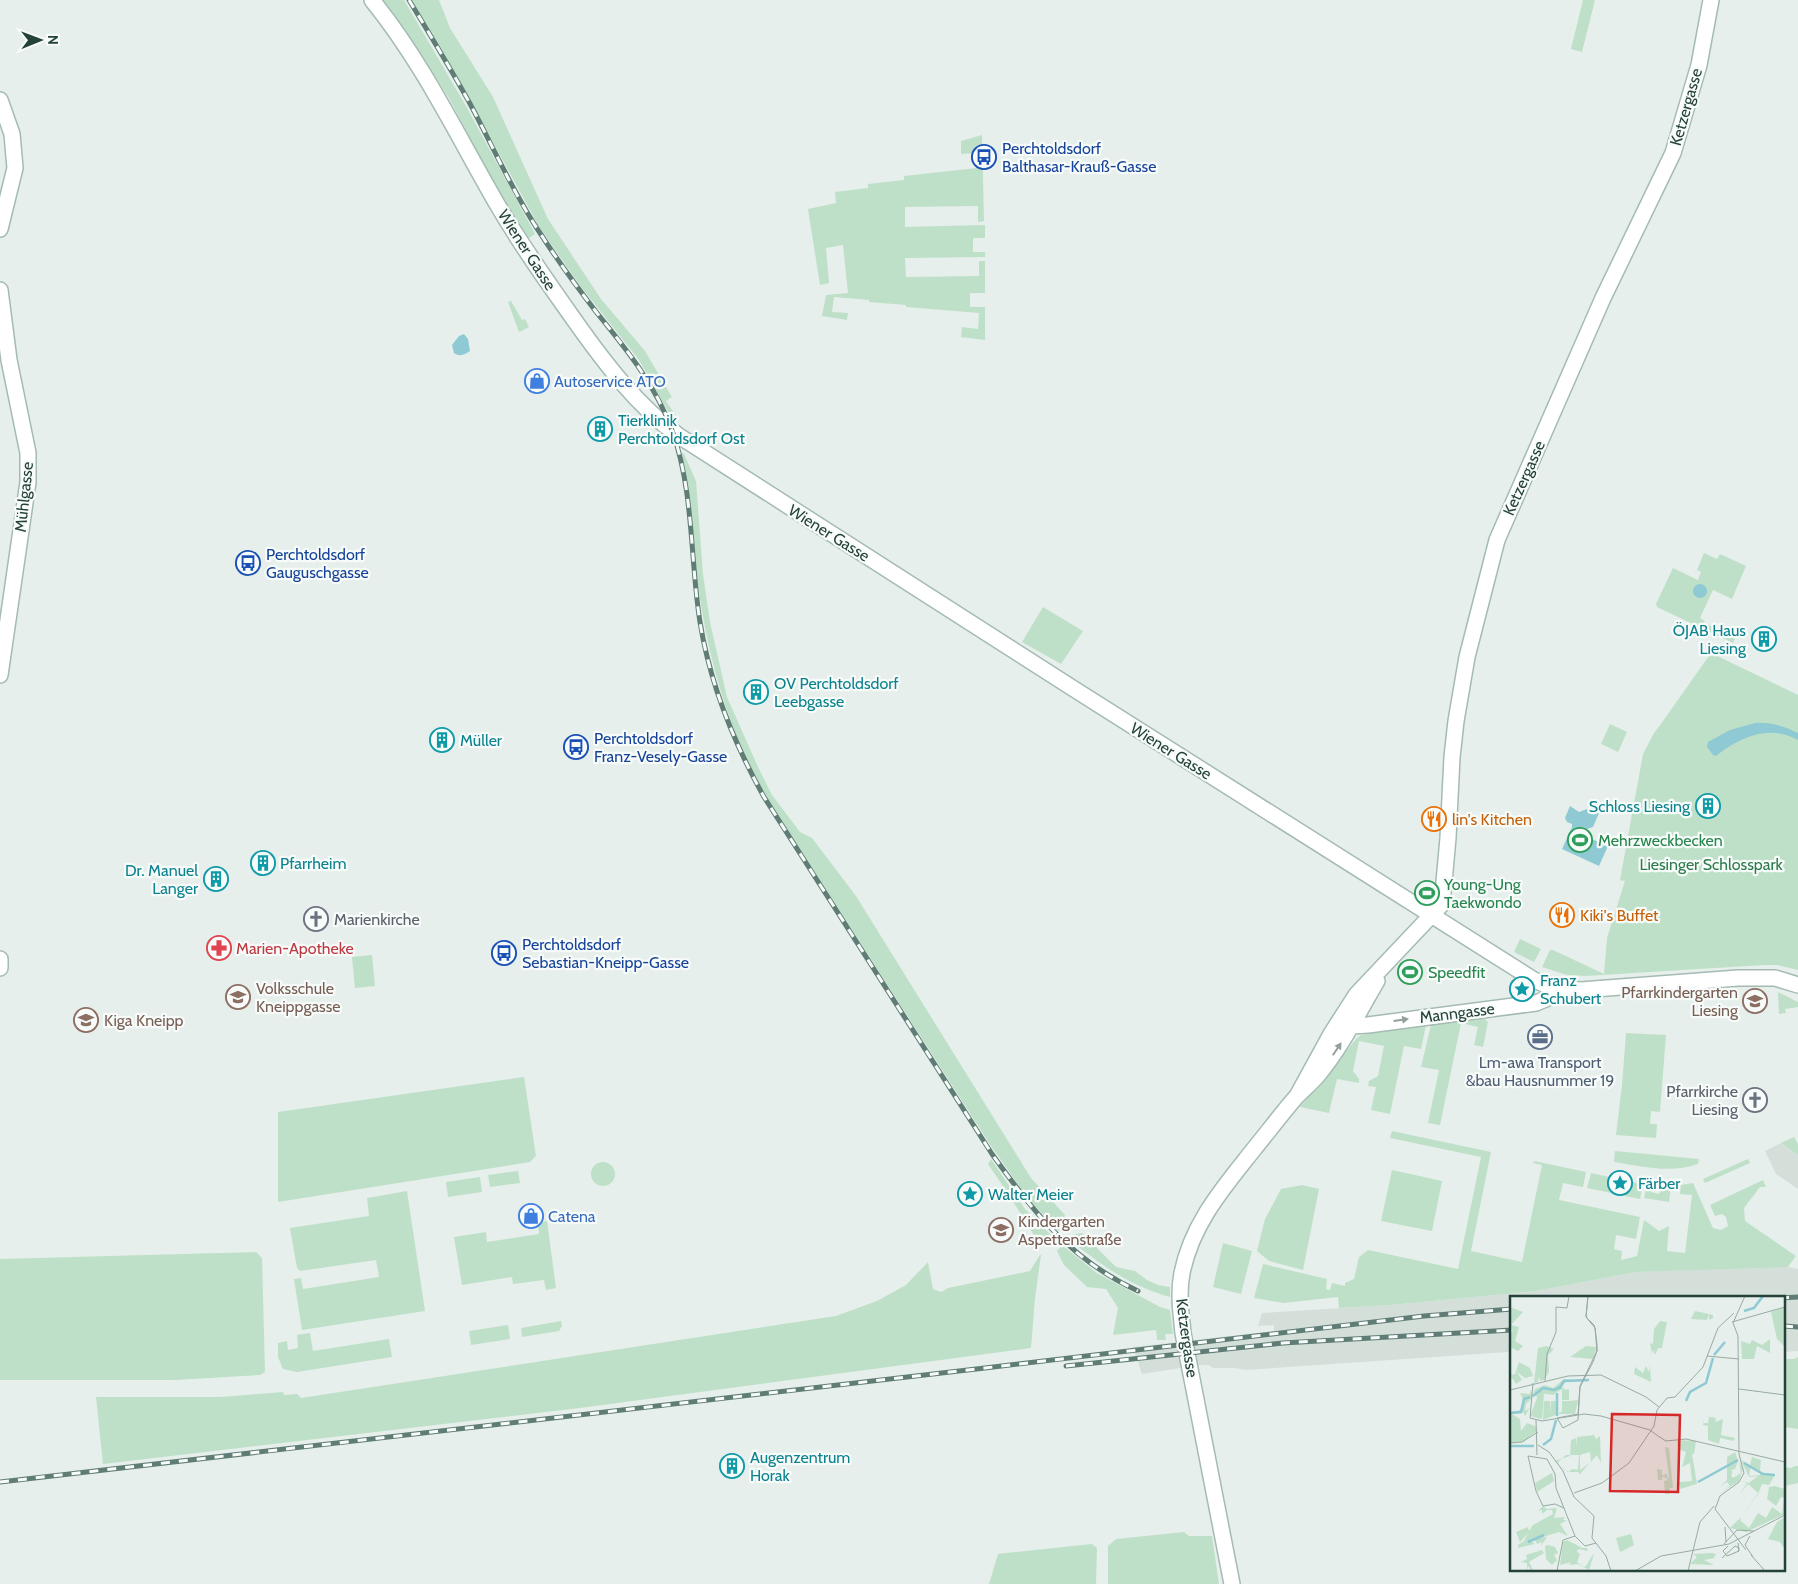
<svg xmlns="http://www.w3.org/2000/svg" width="1798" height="1584" viewBox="0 0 1798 1584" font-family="Cabin,sans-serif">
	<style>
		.built { fill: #d4dfda }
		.green { fill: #bfe0c8 }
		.water { fill: #8ec9d4 }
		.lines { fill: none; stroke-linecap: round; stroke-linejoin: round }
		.secondary-casing { stroke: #a4bbb3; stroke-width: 18 }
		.secondary { stroke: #fff; stroke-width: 15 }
		.rail-casing { stroke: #5f7d75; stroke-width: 5 }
		.rail { stroke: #f7fbf9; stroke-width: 3; stroke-dasharray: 9; stroke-linecap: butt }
		.oneway { fill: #92a09c }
		.labels { text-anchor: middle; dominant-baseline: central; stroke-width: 4.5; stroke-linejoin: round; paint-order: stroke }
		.street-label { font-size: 16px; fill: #24423a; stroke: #f7fbf9 }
		.transit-label { font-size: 16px; fill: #164399; stroke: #f7fbf9; text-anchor: start }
		.shop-label { font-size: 16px; fill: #366cbe; stroke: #f7fbf9; text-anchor: start }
		.culture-label { font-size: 16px; fill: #0d838f; stroke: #f7fbf9; text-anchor: start }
		.food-label { font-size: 16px; fill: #c56008; stroke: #f7fbf9; text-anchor: start }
		.leisure-label { font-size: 16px; fill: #27864d; stroke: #f7fbf9; text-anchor: start }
		.park-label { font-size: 16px; fill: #2d7a4b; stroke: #f7fbf9 }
		.worship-label { font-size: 16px; fill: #5b616d; stroke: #f7fbf9; text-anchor: start }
		.health-label { font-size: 16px; fill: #be3a42; stroke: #f7fbf9; text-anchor: start }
		.education-label { font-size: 16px; fill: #785e54; stroke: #f7fbf9; text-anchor: start }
		.service-label { font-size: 16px; fill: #4e5e75; stroke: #f7fbf9 }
		.inset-river { fill: none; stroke: #8ec9d4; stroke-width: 2.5 }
		.inset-road { fill: none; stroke: #98aaa4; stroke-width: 1 }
		.view { fill: #d62828; fill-opacity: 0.15; stroke: #d62828; stroke-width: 2.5 }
		.inset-edge { fill: none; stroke: #24423a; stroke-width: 2.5 }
	</style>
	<rect width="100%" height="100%" fill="#e6efeb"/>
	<path class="built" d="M1781 1143 1798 1155V1189L1776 1174 1765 1151Z
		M1758 1267H1788L1798 1269V1351L1784 1352V1298H1512V1352H1508L1245 1370 1235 1368H1213L1209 1365H1200L1142 1374 1133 1347 1274 1331V1325L1258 1326 1262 1313 1391 1305 1536 1291 1636 1272Z"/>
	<path class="green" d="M382 0H404L466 106 535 234 528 239 486 169 449 98 409 36Z
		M412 0H439L450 28 493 97 548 219 601 299 645 351 672 397 666 401 676 416 670 415 639 360 578 283 538 225 462 85Z
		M1583 0H1595L1582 52 1571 49Z
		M982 135 984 221 978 222V206L905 207V227L985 225V238H973V252H985V257L905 258 906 277 979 276V261H985V293H970V307H985V340L961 337 962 327 978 329 979 313 906 307V305L869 302V300L834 297 832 312 848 313 847 320 822 316 826 295 848 293 843 245 826 248 829 283 820 285 808 209 836 203 835 192 868 188V184L904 180V176L977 168 975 153 961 154V141Z
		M511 301 522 320 525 319 529 327 519 332 508 302Z
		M681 452 684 454 696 481 703 574 710 622 727 697 758 767 772 795 800 832 812 838 856 896 1031 1178 1065 1215 1064 1224 1058 1231 1027 1197 991 1146 766 796C758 779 747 763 740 745 720 696 706 644 699 591 692 545 693 498 681 452Z
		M1704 553 1717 559 1720 554 1746 566 1732 599 1713 590 1700 618 1705 621 1704 623 1736 636 1733 643 1657 607 1656 604 1673 568 1698 580 1701 572 1697 570Z
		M1043 607 1083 631 1061 664 1022 642Z
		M1711 653 1798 695V970L1777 965H1764L1586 976 1567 975 1542 967 1550 950H1553L1604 974 1607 938 1625 881 1620 880 1643 754 1654 733 1663 721Z
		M1610 724 1627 732 1618 752 1601 744Z
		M1520 939 1541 949 1534 962 1514 952Z
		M372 955 375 986 355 988 352 957Z
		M1515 980 1538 995 1510 1001 1512 992 1516 989 1514 985Z
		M1778 992 1798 1002V1007L1785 1009 1786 1013 1779 1014Z
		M1481 1018 1485 1019 1488 1022 1483 1047 1474 1045 1478 1027 1461 1023 1440 1125 1428 1123 1439 1070 1421 1067 1431 1025Z
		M1426 1025 1421 1049 1404 1046 1390 1114 1371 1110 1376 1087 1368 1086 1369 1081 1378 1076 1384 1046 1359 1041 1353 1071 1359 1079V1083L1337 1079 1329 1113 1300 1107 1356 1039 1361 1035Z
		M1626 1033 1666 1035 1660 1112 1651 1111 1650 1124H1657L1656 1138 1616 1135 1622 1085Z
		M524 1077 536 1156 530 1162 278 1202V1112Z
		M1392 1131 1491 1152 1471 1251 1522 1262 1542 1165 1533 1163 1534 1161 1586 1172 1583 1187 1563 1183 1559 1200 1640 1217 1636 1239 1616 1235 1614 1249 1622 1251 1621 1260 1637 1256 1644 1220 1659 1231 1669 1226 1667 1251 1685 1253 1692 1195 1680 1194 1681 1185 1693 1183 1713 1228 1721 1230 1728 1226 1726 1217 1722 1214 1715 1216 1710 1205 1763 1180 1766 1187H1760L1744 1208 1745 1221 1796 1256 1788 1267 1636 1272 1536 1291 1391 1305 1339 1308 1338 1297 1284 1303 1254 1298 1263 1264 1327 1279 1326 1289 1330 1290 1332 1283 1345 1286V1283L1354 1279 1359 1257 1368 1250 1458 1269 1481 1157 1390 1138Z
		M1794 1137 1798 1144V1155L1781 1143Z
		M1615 1151 1699 1159 1698 1164C1670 1174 1641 1166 1614 1162Z
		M991 1159 1025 1209 1053 1237 1046 1242 1037 1240 1009 1195 988 1164Z
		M1748 1159 1750 1163 1705 1183 1703 1179Z
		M591 1174a12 12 0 1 1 24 0a12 12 0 1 1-24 0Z
		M1392 1170 1442 1181 1432 1231 1381 1221Z
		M518 1171 520 1183 490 1187 488 1175Z
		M1591 1173 1614 1178 1611 1193 1587 1188Z
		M480 1177 482 1192 448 1197 446 1182Z
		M1618 1179 1643 1184 1640 1199 1615 1194Z
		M1302 1185 1319 1189 1303 1270 1269 1261 1257 1251 1265 1219 1281 1189Z
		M1647 1185H1655L1654 1189H1651V1192L1659 1194 1660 1191 1658 1190V1186H1671L1669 1202 1644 1198Z
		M407 1191 425 1311 302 1330 294 1279 301 1278 303 1289 379 1277 376 1260 300 1271 297 1268 290 1228 369 1216 367 1198Z
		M547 1221 556 1288 546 1290 544 1280 513 1284 512 1277 462 1285 454 1237 486 1232 487 1242 539 1234 538 1223Z
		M1082 1233 1116 1267 1135 1271 1147 1280 1158 1285 1170 1287V1297C1127 1285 1102 1265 1067 1238L1071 1235Z
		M1223 1243 1252 1251 1241 1294 1213 1287Z
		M1062 1245 1097 1273 1160 1307 1170 1310 1173 1334H1165L1166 1340H1157L1156 1330 1113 1335 1118 1308 1106 1289 1087 1287 1064 1265 1057 1251Z
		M256 1252 262 1258 265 1372 260 1375 175 1380H0V1259Z
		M1040 1255H1041L1035 1298 1031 1348 580 1408 103 1464 96 1397H220L283 1392 284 1395 297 1394 301 1398 836 1316 877 1301 906 1285 928 1262 933 1289 941 1292 948 1288 1030 1271Z
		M561 1321 562 1326 559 1331 522 1337 521 1328Z
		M508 1325 510 1339 471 1345 469 1331Z
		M310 1333 313 1351 389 1339 392 1357 297 1372 283 1369 278 1357V1343L287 1341 288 1350 298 1348 297 1335Z
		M1798 1357V1429L1784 1427V1359H1794Z
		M1795 1466H1798V1483L1784 1486V1467L1791 1468Z
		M1184 1532 1189 1536H1212L1219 1584H1108V1546L1116 1539Z
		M1092 1544 1097 1548 1096 1584H989L998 1554Z"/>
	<path class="water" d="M464 334 468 339 470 351C464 355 460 357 454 353L452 345 459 336Z
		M1693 591a7 7 0 1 1 14 0a7 7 0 1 1-14 0Z
		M1755 723C1771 722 1784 726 1798 733V740C1769 724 1740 737 1716 756L1713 755 1707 747 1708 742 1730 730Z
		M1570 806 1579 812 1587 809 1599 813 1593 827 1587 829 1583 827 1580 828 1579 831 1580 834 1608 846 1599 866 1562 849 1572 827V824L1567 822 1565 818Z"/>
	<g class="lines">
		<defs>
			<path id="secondary" d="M372 0C423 63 457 135 497 204 521 245 548 283 575 321 604 362 638 407 679 436L1074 689 1534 980 1554 988 1581 990 1738 978H1775L1798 985
				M0 100 12 134 15 168 0 229
				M0 290 9 360 28 453V482L0 675
				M0 959V968
				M1345 1023 1352 1026 1368 1025 1536 1003 1548 998 1554 988
				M1297 1096 1331 1034 1356 995 1442 904 1448 838 1452 757 1456 721 1467 657 1497 540 1603 298 1673 153 1699 65 1711 0
				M1232 1584 1183 1333C1181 1313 1178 1293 1182 1273 1192 1223 1224 1187 1254 1149 1268 1132 1282 1113 1297 1096 1304 1089 1312 1082 1318 1075 1342 1046 1358 1013 1377 981"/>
		</defs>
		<use href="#secondary" class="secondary-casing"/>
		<use href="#secondary" class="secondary"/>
		<defs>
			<path id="rail" d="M409 0C429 33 449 66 468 100 492 144 512 191 540 233 558 261 577 287 597 313 627 350 657 387 673 433 694 494 690 559 700 622 710 684 734 743 764 797L992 1154C1034 1213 1071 1260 1138 1291
				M1780 1298 1798 1297
				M1784 1326 1798 1327
				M1066 1366 1283 1343 1512 1330
				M0 1482 985 1368 1424 1316 1512 1309"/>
		</defs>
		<use href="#rail" class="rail-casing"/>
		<use href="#rail" class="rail"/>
	</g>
	<defs><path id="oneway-solid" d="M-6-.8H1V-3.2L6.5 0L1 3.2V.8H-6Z" transform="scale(1.25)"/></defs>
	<g class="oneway">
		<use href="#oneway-solid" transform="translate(1401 1020) rotate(-8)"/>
		<use href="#oneway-solid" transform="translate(1337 1049) rotate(-56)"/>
	</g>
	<defs>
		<symbol id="bus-ring" viewBox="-11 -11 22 22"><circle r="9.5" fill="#f7fbf9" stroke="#1a4fb4" stroke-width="1.5"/><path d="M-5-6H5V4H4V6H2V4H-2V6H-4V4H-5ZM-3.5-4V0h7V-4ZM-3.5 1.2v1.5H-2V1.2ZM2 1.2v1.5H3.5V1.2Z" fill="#1a4fb4"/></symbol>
		<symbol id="shop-ring" viewBox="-11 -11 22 22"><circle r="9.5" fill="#f7fbf9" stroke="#3f7fe0" stroke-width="1.5"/><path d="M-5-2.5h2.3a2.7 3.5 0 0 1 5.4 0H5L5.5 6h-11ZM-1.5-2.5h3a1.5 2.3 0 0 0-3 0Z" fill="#3f7fe0"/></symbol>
		<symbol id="building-ring" viewBox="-11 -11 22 22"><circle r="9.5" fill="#f7fbf9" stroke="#0f9aa8" stroke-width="1.5"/><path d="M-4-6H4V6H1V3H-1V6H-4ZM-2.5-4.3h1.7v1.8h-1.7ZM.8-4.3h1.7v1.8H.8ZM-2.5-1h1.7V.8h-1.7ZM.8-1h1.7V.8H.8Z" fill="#0f9aa8"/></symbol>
		<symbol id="restaurant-ring" viewBox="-11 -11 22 22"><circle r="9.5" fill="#f7fbf9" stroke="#e8710a" stroke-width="1.5"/><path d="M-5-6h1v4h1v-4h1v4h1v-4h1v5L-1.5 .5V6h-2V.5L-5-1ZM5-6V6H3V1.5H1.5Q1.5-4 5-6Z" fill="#e8710a"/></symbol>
		<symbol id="stadium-ring" viewBox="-11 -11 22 22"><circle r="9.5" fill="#f7fbf9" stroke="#2e9e5b" stroke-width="1.5"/><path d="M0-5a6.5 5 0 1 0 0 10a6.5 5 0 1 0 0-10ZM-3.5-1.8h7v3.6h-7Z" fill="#2e9e5b"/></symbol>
		<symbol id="church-ring" viewBox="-11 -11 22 22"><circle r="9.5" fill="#f7fbf9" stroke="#6b7280" stroke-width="1.5"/><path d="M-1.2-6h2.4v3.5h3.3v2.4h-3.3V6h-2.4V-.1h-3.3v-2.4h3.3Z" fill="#6b7280"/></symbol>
		<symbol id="pharmacy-ring" viewBox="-11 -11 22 22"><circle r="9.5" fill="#f7fbf9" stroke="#e0444e" stroke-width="1.5"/><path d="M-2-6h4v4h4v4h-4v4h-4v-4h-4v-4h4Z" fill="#e0444e"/></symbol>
		<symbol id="sight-ring" viewBox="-11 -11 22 22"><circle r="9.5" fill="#f7fbf9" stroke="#0f9aa8" stroke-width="1.5"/><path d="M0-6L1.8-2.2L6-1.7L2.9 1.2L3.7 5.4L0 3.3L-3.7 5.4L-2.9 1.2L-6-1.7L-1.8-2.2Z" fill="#0f9aa8"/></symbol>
		<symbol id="school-ring" viewBox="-11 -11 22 22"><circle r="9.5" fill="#f7fbf9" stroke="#8d6e63" stroke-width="1.5"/><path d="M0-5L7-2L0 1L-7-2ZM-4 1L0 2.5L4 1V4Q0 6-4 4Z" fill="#8d6e63"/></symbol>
		<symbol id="office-ring" viewBox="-11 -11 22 22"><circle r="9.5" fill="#f7fbf9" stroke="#5c6f8a" stroke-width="1.5"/><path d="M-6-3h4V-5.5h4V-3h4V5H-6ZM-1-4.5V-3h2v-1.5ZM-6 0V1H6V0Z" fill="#5c6f8a"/></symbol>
	</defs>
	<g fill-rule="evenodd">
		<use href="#bus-ring" x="970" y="143" width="28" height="28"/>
		<use href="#shop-ring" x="523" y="367" width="28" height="28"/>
		<use href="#building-ring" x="586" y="415" width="28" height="28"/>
		<use href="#bus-ring" x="234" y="549" width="28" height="28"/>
		<use href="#building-ring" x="1750" y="625" width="28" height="28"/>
		<use href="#building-ring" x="742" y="678" width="28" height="28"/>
		<use href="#building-ring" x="428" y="726" width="28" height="28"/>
		<use href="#bus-ring" x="562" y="733" width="28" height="28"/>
		<use href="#building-ring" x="1694" y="792" width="28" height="28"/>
		<use href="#restaurant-ring" x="1420" y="805" width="28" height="28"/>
		<use href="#stadium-ring" x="1566" y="826" width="28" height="28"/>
		<use href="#building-ring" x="249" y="849" width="28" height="28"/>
		<use href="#building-ring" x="202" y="865" width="28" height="28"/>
		<use href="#stadium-ring" x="1413" y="879" width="28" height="28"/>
		<use href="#restaurant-ring" x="1548" y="901" width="28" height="28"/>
		<use href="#church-ring" x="302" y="905" width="28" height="28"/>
		<use href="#pharmacy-ring" x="205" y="934" width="28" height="28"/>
		<use href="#bus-ring" x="490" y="939" width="28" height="28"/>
		<use href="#stadium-ring" x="1396" y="958" width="28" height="28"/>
		<use href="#sight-ring" x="1508" y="975" width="28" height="28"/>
		<use href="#school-ring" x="224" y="983" width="28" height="28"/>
		<use href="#school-ring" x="1741" y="987" width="28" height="28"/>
		<use href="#school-ring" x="72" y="1006" width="28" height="28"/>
		<use href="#office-ring" x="1526" y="1023" width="28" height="28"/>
		<use href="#church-ring" x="1741" y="1086" width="28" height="28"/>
		<use href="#sight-ring" x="1606" y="1169" width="28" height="28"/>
		<use href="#sight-ring" x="956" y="1180" width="28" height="28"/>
		<use href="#shop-ring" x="517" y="1202" width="28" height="28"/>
		<use href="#school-ring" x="987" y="1216" width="28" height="28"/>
		<use href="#building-ring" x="718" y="1452" width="28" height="28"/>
	</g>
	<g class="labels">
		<g class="street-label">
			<text transform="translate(1686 107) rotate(-74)">Ketzergasse</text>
			<text transform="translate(527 250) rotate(57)">Wiener Gasse</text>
			<text transform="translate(1524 478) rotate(-66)">Ketzergasse</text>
			<text transform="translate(24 497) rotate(-84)">Mühlgasse</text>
			<text transform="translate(829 533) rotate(32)">Wiener Gasse</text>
			<text transform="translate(1171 751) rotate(32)">Wiener Gasse</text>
			<text transform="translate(1457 1013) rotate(-7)">Manngasse</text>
			<text transform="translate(1187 1338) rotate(82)">Ketzergasse</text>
		</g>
		<g class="transit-label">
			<text x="1002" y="148">Perchtoldsdorf<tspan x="1002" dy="18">Balthasar-Krauß-Gasse</tspan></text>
			<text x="266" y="554">Perchtoldsdorf<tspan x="266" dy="18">Gauguschgasse</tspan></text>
			<text x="594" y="738">Perchtoldsdorf<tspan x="594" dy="18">Franz-Vesely-Gasse</tspan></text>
			<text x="522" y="944">Perchtoldsdorf<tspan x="522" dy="18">Sebastian-Kneipp-Gasse</tspan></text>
		</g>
		<g class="shop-label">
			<text x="554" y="381">Autoservice ATO</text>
			<text x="548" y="1216">Catena</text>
		</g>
		<g class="culture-label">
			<text x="618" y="420">Tierklinik<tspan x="618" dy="18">Perchtoldsdorf Ost</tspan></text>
			<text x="1746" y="630" text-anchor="end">ÖJAB Haus<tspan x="1746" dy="18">Liesing</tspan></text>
			<text x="774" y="683">OV Perchtoldsdorf<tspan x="774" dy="18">Leebgasse</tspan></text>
			<text x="460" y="740">Müller</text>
			<text x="1690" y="806" text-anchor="end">Schloss Liesing</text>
			<text x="280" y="863">Pfarrheim</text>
			<text x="198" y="870" text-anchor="end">Dr. Manuel<tspan x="198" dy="18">Langer</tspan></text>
			<text x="1540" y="980">Franz<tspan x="1540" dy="18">Schubert</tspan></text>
			<text x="1638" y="1183">Färber</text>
			<text x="988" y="1194">Walter Meier</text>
			<text x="750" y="1457">Augenzentrum<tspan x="750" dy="18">Horak</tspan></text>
		</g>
		<g class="food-label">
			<text x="1452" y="819">lin's Kitchen</text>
			<text x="1580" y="915">Kiki's Buffet</text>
		</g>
		<g class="leisure-label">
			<text x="1598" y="840">Mehrzweckbecken</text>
			<text x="1444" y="884">Young-Ung<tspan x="1444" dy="18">Taekwondo</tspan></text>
			<text x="1428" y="972">Speedfit</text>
		</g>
		<g class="park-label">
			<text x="1711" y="864">Liesinger Schlosspark</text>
		</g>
		<g class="worship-label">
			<text x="334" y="919">Marienkirche</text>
			<text x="1738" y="1091" text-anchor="end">Pfarrkirche<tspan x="1738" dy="18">Liesing</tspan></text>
		</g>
		<g class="health-label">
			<text x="236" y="948">Marien-Apotheke</text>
		</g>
		<g class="education-label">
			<text x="256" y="988">Volksschule<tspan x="256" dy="18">Kneippgasse</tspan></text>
			<text x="1738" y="992" text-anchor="end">Pfarrkindergarten<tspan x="1738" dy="18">Liesing</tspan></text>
			<text x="104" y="1020">Kiga Kneipp</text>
			<text x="1018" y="1221">Kindergarten<tspan x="1018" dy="18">Aspettenstraße</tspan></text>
		</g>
		<g class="service-label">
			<text x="1540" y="1062">Lm-awa Transport<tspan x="1540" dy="18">&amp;bau Hausnummer 19</tspan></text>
		</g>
	</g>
	<g transform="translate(1510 1296)">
		<rect width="275" height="275" fill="#e6efeb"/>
		<path d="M0 11 13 16 1 29 9 31 5 45 13 50 8 55 0 51V37L3 34 0 33ZM275 11V51L267 43 261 16ZM185 15 203 19V22L199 24V18L197 24 181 23ZM150 25 157 26 152 52H148L145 59 143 54 142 58 140 47 143 48 144 33ZM260 43V57L247 50 244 63H232L231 45 240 48 242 44 252 49ZM36 50 42 52 44 53 38 59 39 76 34 84 30 85 29 80 28 86 24 87 28 52ZM76 50 87 51 83 63 60 61ZM9 66 20 72 23 80 15 82 7 76 12 84 6 88 0 79 5 78ZM140 69 141 86 124 78 125 71 133 77 136 70 139 76ZM54 83 64 84 55 86 52 91 55 93 53 94 59 93V104H52V93L43 99 30 97 34 98 32 124 31 121V123L20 120 27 102 26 98 16 108 15 115 20 112 15 120 13 116 2 118 10 123 11 135 17 127 25 130 27 135 13 146 0 147V116L11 114 13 103 10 97 20 98V94L23 99 25 93 35 89 43 92ZM68 104 65 118H48L33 124 34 105H40L41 118V105H47L48 118 52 115V105H60V111V105ZM194 120 206 122 205 126 213 123 211 139 225 142 224 145 210 142 209 148 198 144V130L193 129 194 122 193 127H198L199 121ZM84 139 86 143 90 140 91 167 87 159 69 179V176H58L45 165 60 160 61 144 66 142 67 151V141ZM80 156 81 166 70 174V159ZM56 159H69L68 174 62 173 59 176 47 167ZM167 144 186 145 184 158H182L187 188 170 193 169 186 182 185 180 167 172 171 176 156 168 153ZM155 151 159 152 163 192H160L159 198H155L154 185 158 184 153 180 152 184H148L147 173 152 174V179L157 178 158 183 159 179 160 189ZM225 156 228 165 225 173 221 174 223 176 221 179 223 182 231 177 229 165 233 173 229 185 209 198 220 190 217 186 210 191 217 184V161ZM242 161 251 164 250 175 241 170 239 180 250 179V176L265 179 259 189 252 188 248 198 232 221 248 197 238 188 230 198 237 187 232 185 239 187 248 180 239 181 231 164 240 169ZM42 177 44 185 27 196 25 187ZM265 190 275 193V218L236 236 220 232 231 221 230 224 239 232 248 217 256 222 262 211 272 218 274 202 271 201 266 210 257 203 259 191ZM33 210 37 213 47 212 44 222 55 221 53 224H57L50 228 58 240 49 236 29 242 37 241 31 250 32 246 27 248 25 244 21 245 25 248 8 252V249L14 245 18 237 10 246 6 236 18 231 19 235 23 229 43 218 42 214H37L32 218V214L28 215ZM275 221V250L273 251 270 246 258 243 267 226ZM121 238 124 249 110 256 106 242ZM57 244 72 252H77L78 255 68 253 67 256 70 258 67 266 74 271 76 270 82 260 84 258 79 274 68 268 59 269 61 266 50 269 53 246ZM38 249 45 251 48 257 44 259 47 264 42 269 36 263 35 250ZM32 254 34 257 19 266 23 274 30 275H22L18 270 17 275V267L11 266 17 263 16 259ZM202 257 206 258 204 262 194 264 204 269 180 268 187 261 183 258Z" fill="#bfe0c8" fill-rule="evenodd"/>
		<path class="inset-river" d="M234 15 244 12 253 0M204 59 215 46M49 93 54 85 79 84M23 100 33 92 44 94 50 91M176 105 180 96 196 87 203 62M0 117 11 116 14 103 20 101M47 120V97M33 149 41 143 46 124M0 150H24M234 167 253 178 265 179M188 186 228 164M18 246 34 239"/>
		<path class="inset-road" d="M78 0 76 20 77 22 84 29 85 32 87 48V55L83 66 70 91 68 124 53 132 47 122 68 118 70 90 87 55 85 32 76 21ZM235 0 223 27 228 40 229 158 234 177 229 186 210 200 205 213 236 254M222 26 275 11M197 60 229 63M35 85 37 58 46 36V11L57 12 59 0M23 87 20 122 32 125 74 118 91 120 140 134 148 140M229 93 275 99M0 94 58 80 91 79 136 101 149 111M26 124 27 159M148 140 156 145 176 143 275 166M0 147 12 146 28 136M28 149 39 156 53 175 64 201 84 220 82 242 96 260 101 275M64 197 92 187 119 167 144 130 147 114 157 102 165 101 193 71 208 32 224 17M54 212 45 208 33 210 26 195 18 160 37 163 45 178 46 192 65 240 75 250 86 247M215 231 216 246M240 240 235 249 243 261M214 248 227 234 244 235M218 250 213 255 217 260 229 255 228 247M241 259 255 275M212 262 225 250 229 252 228 256M47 275 53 244 65 240M125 275 151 260 219 248 275 219M178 275 190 226 204 210"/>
		<path class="view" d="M102 118 170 119 168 196 100 195Z"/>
		<rect width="275" height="275" class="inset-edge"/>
	</g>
	<g transform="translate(40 40) rotate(89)" stroke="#f7fbf9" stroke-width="4" paint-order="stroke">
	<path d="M0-4L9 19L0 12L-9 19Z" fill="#24423a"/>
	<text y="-8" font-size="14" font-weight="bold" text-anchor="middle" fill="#24423a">N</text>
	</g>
</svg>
